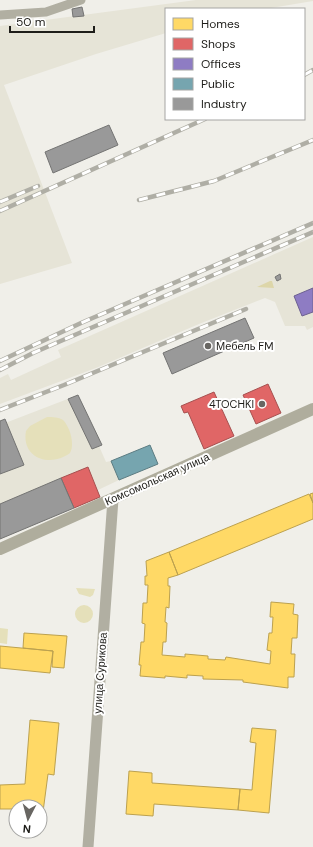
<svg xmlns="http://www.w3.org/2000/svg" width="313" height="847" viewBox="0 0 313 847" font-family="'DM Sans',sans-serif">
	<style>
		.built { fill: #e6e4d7 }
		.green { fill: #e5e0ba }
		.forest { fill: #ddd6a9 }
		.homes { fill: #ffd966; stroke: #bca14f }
		.shops { fill: #e06666; stroke: #a6504f }
		.offices { fill: #8e7cc3; stroke: #6c6090 }
		.public { fill: #76a5af; stroke: #5c7c82 }
		.industry { fill: #999; stroke: #747473 }
		.lines { fill: none; stroke-linecap: round; stroke-linejoin: round }
		.minor { stroke: #b1afa2; stroke-width: 9 }
		.tertiary { stroke: #b1afa2; stroke-width: 11 }
		.secondary { stroke: #afad9d; stroke-width: 12 }
		.rail-casing { stroke: #afaea5; stroke-width: 4.5 }
		.rail { stroke: #fff; stroke-width: 3; stroke-dasharray: 9; stroke-linecap: butt }
		.poi-dot { fill: #686662; stroke: #fff; stroke-width: 1.5 }
		.labels { text-anchor: middle; dominant-baseline: central; stroke-width: 4; stroke-linejoin: round; paint-order: stroke }
		.poi-label { font-size: 11px; fill: #1e1d19; stroke: #fff; text-anchor: start }
		.street-label { font-size: 11px; fill: #1e1d19; stroke: #fff }
	</style>
	<rect width="100%" height="100%" fill="#f0efe9"/>
	<path class="built" d="M196 0H313V1L265 9H166V33L96 54 4 85 72 263 0 284V26Z
		M313 237V327L307 330 305 326H285L275 302 265 298 199 324 96 368 0 404V378L8 374 11 380 61 357 58 350Z
		M78 395 102 445 99 446 106 462 111 461 119 480 98 490 100 497 0 539V425Z"/>
	<path class="green" d="M47 417C53 417 58 417 63 420 70 427 75 444 70 453 50 468 21 458 26 431L30 426Z
		M76 588 95 589 93 595 90 597 79 594Z
		M75 614a9 9 0 1 1 18 0a9 9 0 1 1-18 0Z
		M0 628 8 629 7 644 0 643Z"/>
	<path class="forest" d="M270 281H272L274 288 257 287Z"/>
	<path class="homes" d="M313 493V503L310 494Z
		M309 494 313 503V519L178 575 169 552Z
		M169 552 178 575 168 578V586H170L169 608 166 607 165 622 167 623 166 642H163L162 655 185 657V654L208 656V659L225 660 226 657 270 664 271 651 267 650 269 633H272L273 617H270L271 602 294 604 293 614 298 615 297 638H292L291 654H295L294 677H288V688L243 682V680L203 679V676L187 675V678L165 676V678L140 676 141 665H139L141 642H144L145 624 142 623 143 603H147L148 585H145V576H147L146 561Z
		M24 633 67 636 64 668 52 667 53 651 23 648Z
		M0 646 53 651 50 673 0 668Z
		M30 720 59 723 54 775 48 774 43 812 40 811V807H16V809H0V785L25 784Z
		M252 728 276 730 269 813 238 810 240 789 252 790 256 743 250 742Z
		M129 771 152 773V783L240 789 238 810 154 804 153 816 126 814Z"/>
	<path class="shops" d="M268 384 281 413 256 424 243 395Z
		M214 392 234 436 204 449 188 412 184 413 181 406Z
		M88 467 100 497 74 508 61 478Z"/>
	<path class="offices" d="M313 288V312L302 316 294 296Z"/>
	<path class="public" d="M150 445 158 464 119 480 111 461Z"/>
	<path class="industry" d="M82 7 84 16 73 17 72 9Z
		M109 125 118 145 53 173 45 152Z
		M280 274 281 279 277 281 275 277Z
		M245 318 254 338 172 374 163 353Z
		M78 395 102 445 92 449 68 399Z
		M5 419 24 465 0 474V421Z
		M61 478 74 508 0 539V504Z"/>
	<g class="lines">
		<path class="minor" d="M0 15 46 12 81 0"/>
		<path class="tertiary" d="M88 847 113 499"/>
		<path class="secondary" d="M0 549 313 409"/>
		<defs>
			<path id="rail" d="M304 75 313 70
				M139 200 214 181 313 140
				M0 202 38 186
				M0 211 205 119
				M0 361 81 323 313 223
				M0 370 33 353 313 232
				M0 410 64 385 246 309"/>
		</defs>
		<use href="#rail" class="rail-casing"/>
		<use href="#rail" class="rail"/>
	</g>
	<g class="poi-dot">
		<circle cx="208" cy="346" r="4"/>
		<circle cx="262" cy="404" r="4"/>
	</g>
	<g class="labels">
		<g class="poi-label">
			<text x="216" y="346">Мебель FM</text>
			<text x="254" y="404" text-anchor="end">4TOCHKI</text>
		</g>
		<g class="street-label">
			<text transform="translate(157 479) rotate(-24)">Комсомольская улица</text>
			<text transform="translate(100 673) rotate(-86)">улица Сурикова</text>
		</g>
	</g>
	<rect x="165" y="8" width="140" height="112" fill="#ffffff" stroke="#a5a5a3"/>
	<rect x="173" y="18" width="20" height="12" fill="#ffd966" stroke="#a5a5a3"/>
	<text x="201" y="28" font-size="12" fill="#1e1d19">Homes</text>
	<rect x="173" y="38" width="20" height="12" fill="#e06666" stroke="#a5a5a3"/>
	<text x="201" y="48" font-size="12" fill="#1e1d19">Shops</text>
	<rect x="173" y="58" width="20" height="12" fill="#8e7cc3" stroke="#a5a5a3"/>
	<text x="201" y="68" font-size="12" fill="#1e1d19">Offices</text>
	<rect x="173" y="78" width="20" height="12" fill="#76a5af" stroke="#a5a5a3"/>
	<text x="201" y="88" font-size="12" fill="#1e1d19">Public</text>
	<rect x="173" y="98" width="20" height="12" fill="#999999" stroke="#a5a5a3"/>
	<text x="201" y="108" font-size="12" fill="#1e1d19">Industry</text>
	<g transform="translate(28 819) rotate(186)"><circle r="19" fill="#ffffff" stroke="#a5a5a3"/>
	<path d="M0-3L7 15L0 10L-7 15Z" fill="#686662"/>
	<text y="-6" font-size="11" font-weight="bold" text-anchor="middle" fill="#1e1d19">N</text>
	</g>
	<path d="M10 26v6h84v-6" fill="none" stroke="#1e1d19" stroke-width="2"/>
	<text x="16" y="26" font-size="12" fill="#1e1d19" stroke="#ffffff" stroke-width="3" paint-order="stroke">50 m</text>
</svg>
